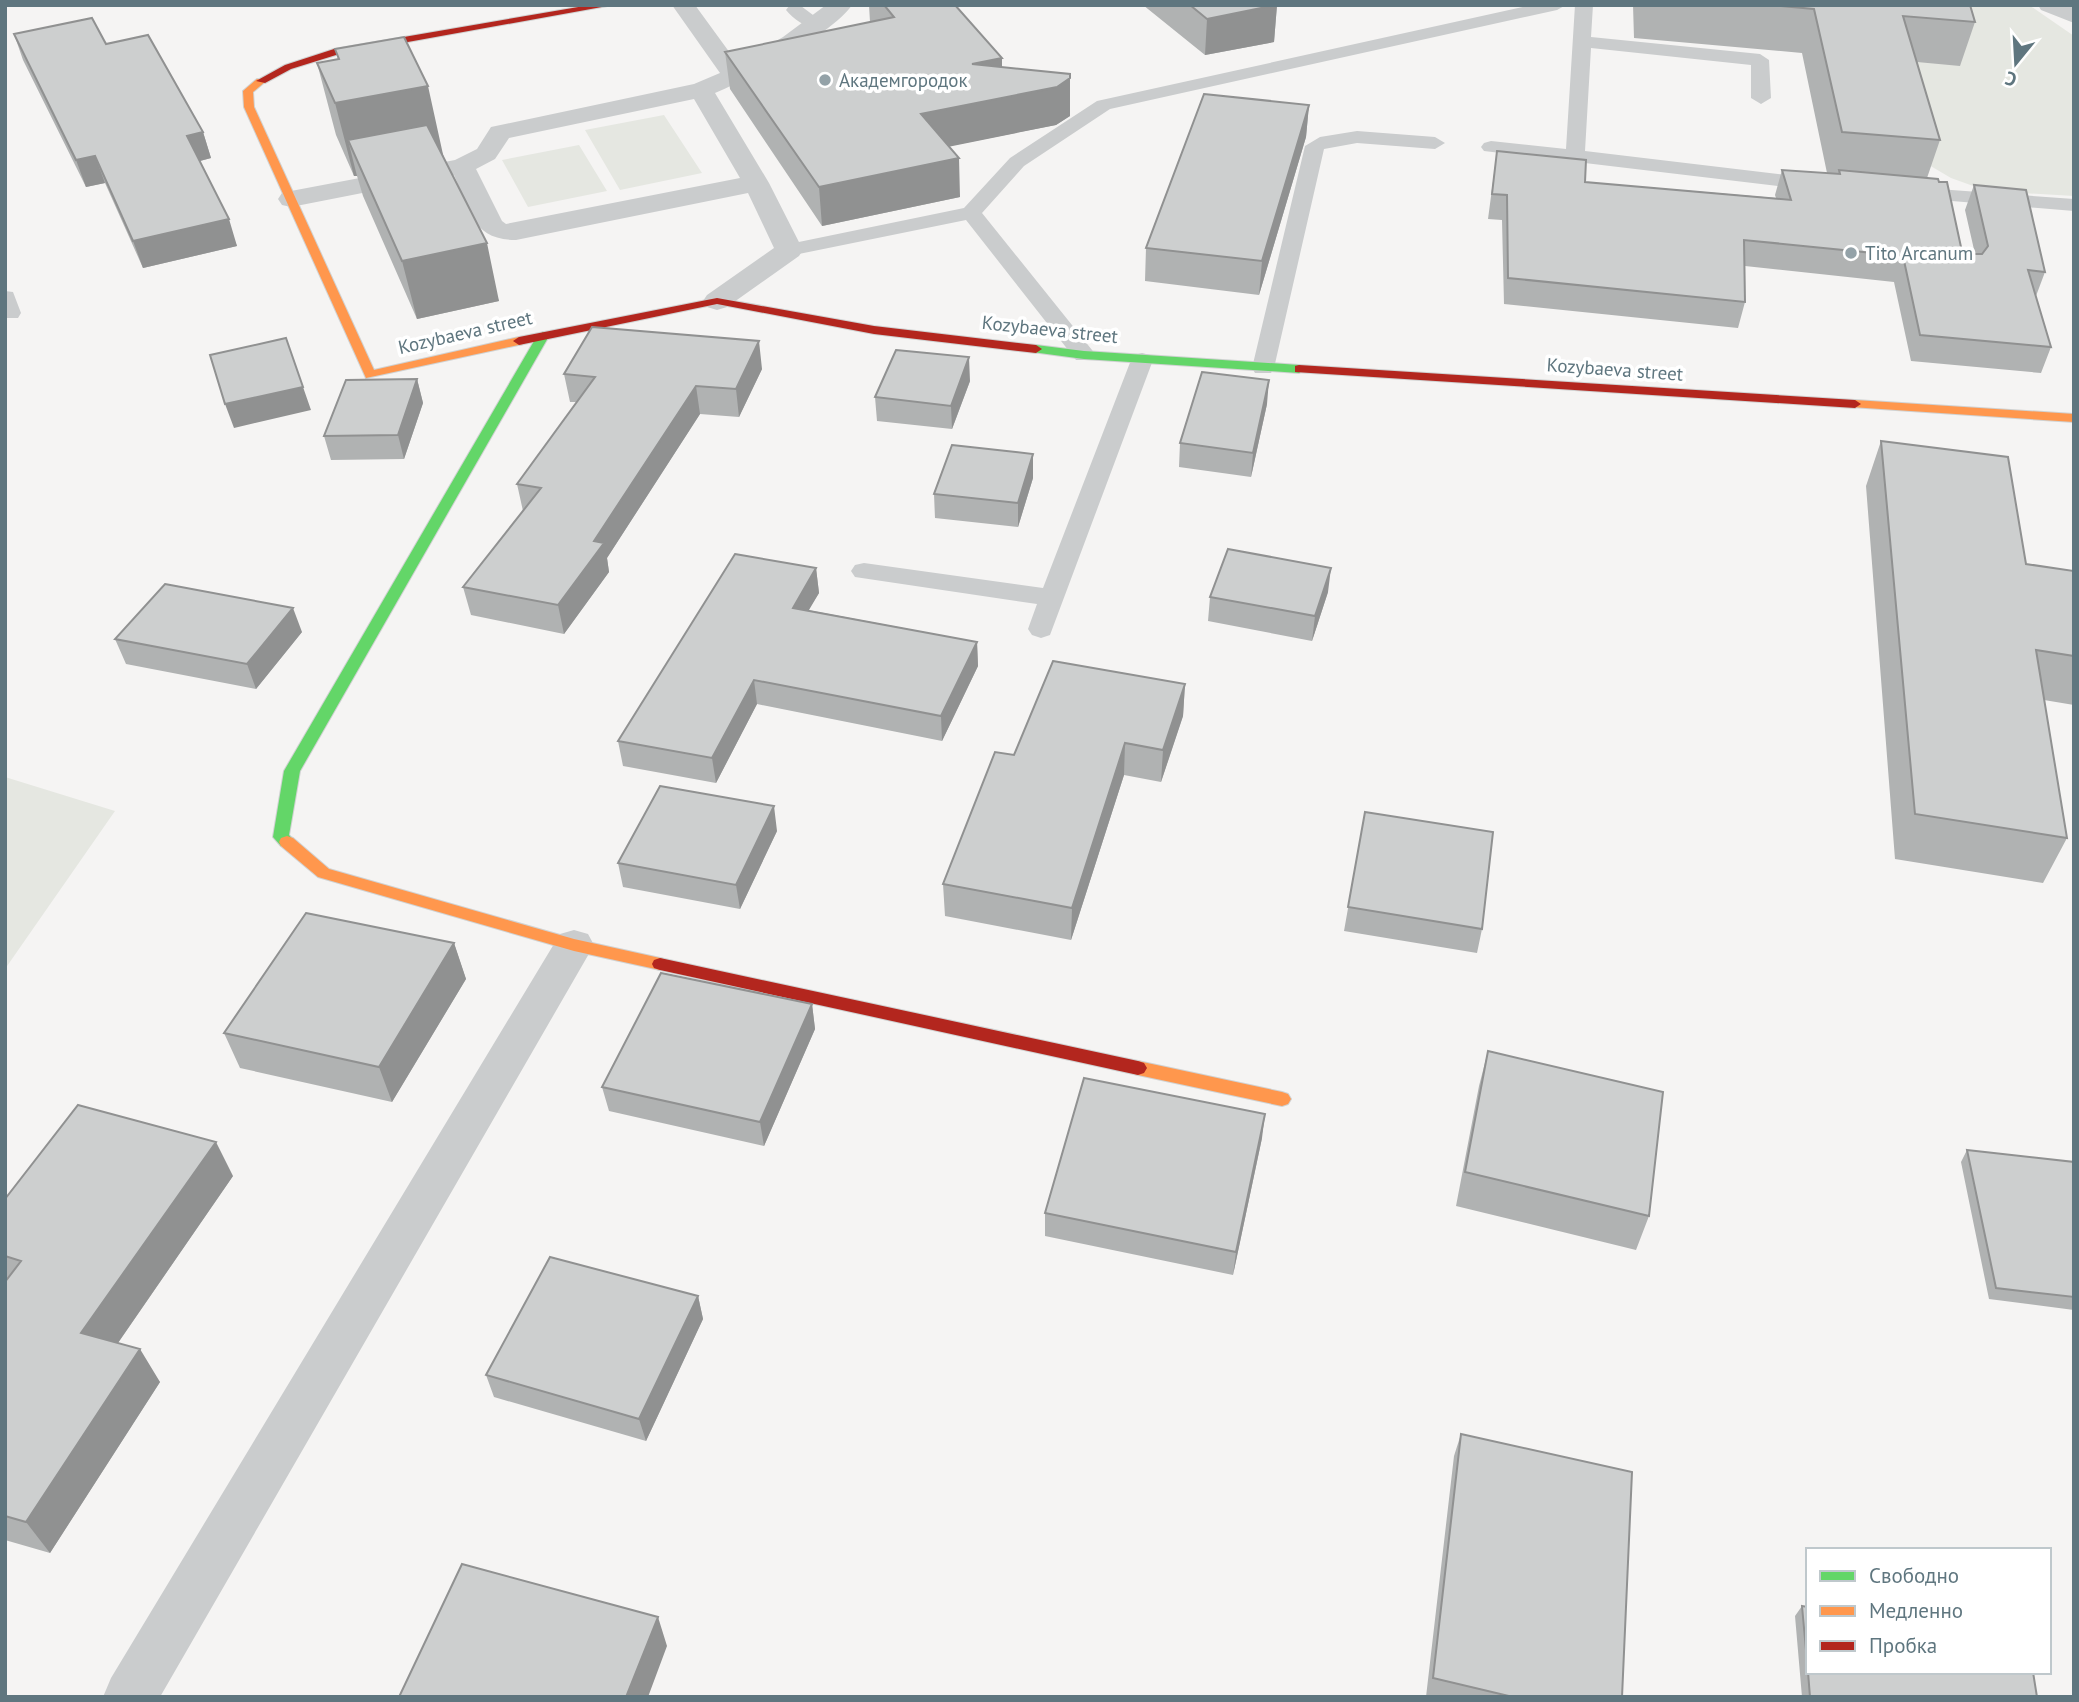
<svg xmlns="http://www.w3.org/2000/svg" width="2079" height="1702" viewBox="0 0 2079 1702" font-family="'PT Sans',sans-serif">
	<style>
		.green { fill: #e5e7e1 }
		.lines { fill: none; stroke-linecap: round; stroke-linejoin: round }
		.fast-casing { stroke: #d0d2d2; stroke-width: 2 }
		.slow-casing { stroke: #d0d2d2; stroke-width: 2 }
		.jam-casing { stroke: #d0d2d2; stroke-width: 2 }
		.lane { fill: #cacccd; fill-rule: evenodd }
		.street { fill: #cacccd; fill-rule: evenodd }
		.fast { fill: #63d668; fill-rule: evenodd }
		.slow { fill: #ff974d; fill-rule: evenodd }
		.jam { fill: #b3261e; fill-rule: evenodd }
		.wall { fill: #b0b2b2 }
		.shaded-wall { fill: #909191 }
		.building { fill: #cdcfcf; stroke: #909191; stroke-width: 2 }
		.poi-dot { fill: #94a2a8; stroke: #fff; stroke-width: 2.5 }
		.labels { text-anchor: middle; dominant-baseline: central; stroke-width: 7; stroke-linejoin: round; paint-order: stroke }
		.far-poi-label { font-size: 19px; fill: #5f767f; stroke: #fff; text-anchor: start }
		.far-street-label { font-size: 19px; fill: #5f767f; stroke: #fff }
	</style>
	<rect width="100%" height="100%" fill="#f5f4f3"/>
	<path class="green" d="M1950 5H2029L2074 36V196L1987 191 1951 178 1917 158 1890 60Z
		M664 115 702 173 620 190 585 130Z
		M579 145 607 191 528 207 502 160Z
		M5 777 115 811 5 969Z"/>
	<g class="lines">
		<defs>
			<path id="fast" d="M543 332 549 336 300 771 289 835 295 842 293 846H281L273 837 284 771 537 336Z
				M1036 345 1084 351 1299 365 1305 369 1299 373 1084 359 1032 352V346Z"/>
			<path id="slow" d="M257 79 266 81 253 92 254 107 374 370 519 337 525 341 523 344 366 378 244 107 243 91Z
				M1855 400 2074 414V422L1851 407 1849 404Z
				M287 836 293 838 329 869 574 939 660 958 666 960 668 964 666 968 660 970 574 951 318 877 281 846 279 842 281 838Z
				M1138 1061 1282 1092 1288 1094 1291 1099 1288 1104 1282 1106 1138 1075 1132 1073 1129 1068 1132 1063Z"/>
			<path id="jam" d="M590 5H613L336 55 291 69 265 83 256 81 285 65 334 49Z
				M717 298 874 326 1036 345 1042 349 1036 353 874 334 717 304 519 345 513 341 519 337Z
				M1299 365 1855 400 1861 404 1855 408 1295 372V366Z
				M660 958 1138 1061 1144 1063 1147 1068 1144 1073 1138 1075 660 970 654 968 652 964 654 960Z"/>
		</defs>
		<use href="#fast" class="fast-casing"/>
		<use href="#slow" class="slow-casing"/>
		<use href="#jam" class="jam-casing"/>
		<path class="lane" d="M1532 5H1566L1557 10 1110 109 1024 166 982 213 1092 350 1095 355 1092 360H1076L966 220 789 256 782 254 778 250 782 246 789 244 964 208 1010 158 1097 101Z
			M1575 5H1593L1591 37 1760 54 1769 60 1771 98 1761 104 1751 98V65L1591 48 1585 151 1819 179 1826 181 1829 185 1826 189 1819 191 1484 151 1481 147 1484 143 1491 141 1566 149Z
			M789 6H801L825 24 816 29C806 27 793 19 786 10Z
			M1357 131 1435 137 1445 143 1435 149 1357 143 1324 149 1274 368 1271 373H1255L1252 368 1305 146 1320 137Z
			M1910 187 2074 199V211L1903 197 1900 193 1903 189Z
			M5 291 13 292 21 313 18 318H5Z
			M1142 353 1150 355 1153 360 1050 635 1041 638 1032 635 1028 629 1037 604 855 577 851 571 855 565 864 563 1043 588 1131 360 1134 355Z"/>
		<path class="street" d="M672 5H695L738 64 783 37 826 5H852C832 34 748 79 715 93L769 183 803 250 799 256 727 307 717 310 707 307 703 301 707 295 774 248 748 193 516 240C472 240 470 210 454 175L291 207 282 205 278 199 282 193 291 191 455 160 477 149 491 127 694 84 720 73ZM694 99 740 178 506 224 502 221 476 169 495 159 509 138Z
			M2038 5 2074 7V23L2041 10Z
			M574 930 588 934 594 945 160 1697H103L111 1678 560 934Z"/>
		<use href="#fast" class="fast"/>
		<use href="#slow" class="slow"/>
		<use href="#jam" class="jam"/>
	</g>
	<path class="wall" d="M869 5H955L1002 58V67L1070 116 1056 125 949 146 960 197 822 226 730 89 725 52 870 22Z
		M1143 5H1277L1274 42 1205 55Z
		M1633 5H1970L1975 22 1960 66 1917 62 1940 140 1927 178 1961 247 1966 254H1975L1965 210 1974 185 2045 272 2036 296 2051 347 2041 373 1911 361 1894 282 1745 266V302L1738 328 1504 304 1502 220 1488 219 1497 151 1585 182 1776 198 1775 195 1782 170 1827 173 1802 53 1634 38Z
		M14 34 106 44 203 132 211 158 200 161 237 246 143 268 105 183 86 187 23 60Z
		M335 49 444 159 499 301 417 319 363 196 357 176H354L336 135 317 63 338 59Z
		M1309 105 1306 137 1259 295 1145 281 1146 248Z
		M762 369 739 417 700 414 607 558 609 572 564 634 471 615 463 587 523 511 517 484 577 402H570L564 374Z
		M417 379 423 403 404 459 331 460 324 436Z
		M970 381 952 429 877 421 875 397Z
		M1267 404 1251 477 1179 467 1180 443Z
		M1881 441 2026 564 2074 571V705L2044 700 2067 838 2043 883 1895 859 1866 486Z
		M1033 454V478L1018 527 935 518 934 494Z
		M816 568 819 593 808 610 977 642 978 666 942 741 757 704 716 783 623 766 618 741Z
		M1328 592 1312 641 1208 621 1210 597Z
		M302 632 256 689 126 664 115 639Z
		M1185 684 1183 716 1161 782 1124 775 1071 940 945 916 943 884 1014 755Z
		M1365 812 1482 929 1477 953 1344 931Z
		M777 831 740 909 623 887 618 863Z
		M454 943 466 979 392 1102 240 1068 224 1033Z
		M812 1004 815 1029 764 1146 609 1111 602 1087Z
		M1488 1051 1649 1216 1636 1250 1456 1206 1479 1086Z
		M1262 1138 1233 1275 1045 1236V1213Z
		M1967 1150 2074 1162V1310L1989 1299 1961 1162Z
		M233 1176 118 1343 160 1382 50 1553 5 1540V1199Z
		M698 1296 703 1319 646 1441 494 1397 486 1375Z
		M1461 1434 1622 1697H1426L1454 1456Z
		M1802 1606 2037 1697H1802L1795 1616Z"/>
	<path class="shaded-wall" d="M1277 5 1274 42 1205 55 1207 19Z
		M1002 58V96L972 64Z
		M1070 78V116L1056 125 923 152 921 114Z
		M428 86 444 159 348 140 357 176H354L335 103Z
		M1309 105 1306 137 1259 295 1262 261Z
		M203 132 211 158 196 162 187 136Z
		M95 156 105 183 86 187 76 160Z
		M959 158 960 197 822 226 819 187Z
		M229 219 237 246 143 268 133 241Z
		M487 243 499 301 417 319 402 261Z
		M759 341 762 369 739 417 736 389Z
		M969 357 970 381 952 429 951 406Z
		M417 379 423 403 404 459 398 435Z
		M1269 380 1267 404 1251 477 1253 453Z
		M696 386 700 414 607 558 609 572 564 634 558 605 594 541Z
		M303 387 311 410 234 428 225 404Z
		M1033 454V478L1018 527V503Z
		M816 568 819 593 796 632 793 608Z
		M1331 568 1328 592 1312 641 1315 616Z
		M293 608 302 632 256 689 247 664Z
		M977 642 978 666 942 741 941 716Z
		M754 680 757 704 716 783 712 758Z
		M1185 684 1183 716 1161 782 1163 750Z
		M1125 743 1124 775 1071 940 1072 908Z
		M774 806 777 831 740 909 736 885Z
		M454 943 466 979 392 1102 379 1067Z
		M812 1004 815 1029 764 1146 760 1122Z
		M1265 1114 1262 1138 1233 1275 1236 1252Z
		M216 1142 233 1176 102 1366 81 1333Z
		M698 1296 703 1319 646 1441 639 1419Z
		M140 1349 160 1382 50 1553 26 1522Z
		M658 1617 667 1646 648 1697H626Z"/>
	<path class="building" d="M884 5H955L1002 58 972 64 1070 74V78L1057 87 921 114 959 158 819 187 725 52 894 17Z
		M1190 5H1276L1207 19Z
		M1768 5H1970L1975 22 1903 16 1940 140 1842 132 1814 9Z
		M92 18 106 44 148 35 203 132 187 136 229 219 133 241 95 156 76 160 14 34Z
		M404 37 428 86 335 103 317 63 339 59 335 49Z
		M1204 94 1309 105 1262 261 1146 248Z
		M427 125 487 243 402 261 348 140Z
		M1497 151 1586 160 1585 182 1791 200 1782 170 1840 174 1839 170 1938 179 1939 182H1947L1961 247 1966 254H1982L1988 246 1974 185 2026 190 2045 272 2028 270 2051 347 1920 335 1903 256 1744 240 1745 302 1508 278 1507 195 1492 194Z
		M592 327 759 341 736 389 696 386 594 541 604 543 558 605 463 587 541 488 517 484 595 377 564 374Z
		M286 338 303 387 225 404 210 355Z
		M896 350 969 357 951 406 875 397Z
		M1202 372 1269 380 1253 453 1180 443Z
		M417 379 398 435 324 436 346 380Z
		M1881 441 2008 457 2026 564 2074 571V656L2036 650 2067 838 1915 814Z
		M952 445 1033 454 1018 503 934 494Z
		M1228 549 1331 568 1315 616 1210 597Z
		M735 554 816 568 793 608 977 642 941 716 754 680 712 758 618 741Z
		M165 584 293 608 247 664 115 639Z
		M1053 661 1185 684 1163 750 1125 743 1072 908 943 884 995 752 1014 755Z
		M660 786 774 806 736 885 618 863Z
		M1365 812 1493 832 1482 929 1348 907Z
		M306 913 454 943 379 1067 224 1033Z
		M661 973 812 1004 760 1122 602 1087Z
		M1488 1051 1663 1092 1649 1216 1465 1172Z
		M1084 1078 1265 1114 1236 1252 1045 1213Z
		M78 1105 216 1142 81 1333 140 1349 26 1522 5 1516V1282L21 1261 5 1256V1199Z
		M1967 1150 2074 1162V1297L1996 1288Z
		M550 1257 698 1296 639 1419 486 1375Z
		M1461 1434 1632 1472 1622 1697H1513L1433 1678Z
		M462 1564 658 1617 626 1697H399Z
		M1802 1606 1808 1607V1672Z
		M1808 1672H2033L2037 1697H1810Z"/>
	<g class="poi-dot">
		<circle cx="825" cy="80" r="7"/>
		<circle cx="1851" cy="253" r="7"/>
	</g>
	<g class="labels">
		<g class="far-poi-label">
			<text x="839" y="80">Академгородок</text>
			<text x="1865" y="253">Tito Arcanum</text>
		</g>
		<g class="far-street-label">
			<text transform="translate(1050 329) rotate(6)">Kozybaeva street</text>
			<text transform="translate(465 332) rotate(-13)">Kozybaeva street</text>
			<text transform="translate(1615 369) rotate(4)">Kozybaeva street</text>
		</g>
	</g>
	<rect width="2079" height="1702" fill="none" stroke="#5f767f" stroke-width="14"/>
	<rect x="1806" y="1548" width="245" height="126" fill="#ffffff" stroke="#bfc8cc" stroke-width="2"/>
	<rect x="1820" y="1571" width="35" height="10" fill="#63d668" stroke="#bfc8cc" stroke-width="2"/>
	<text x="1869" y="1583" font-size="21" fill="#5f767f">Свободно</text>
	<rect x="1820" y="1606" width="35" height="10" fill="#ff974d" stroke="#bfc8cc" stroke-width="2"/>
	<text x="1869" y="1618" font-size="21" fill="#5f767f">Медленно</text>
	<rect x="1820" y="1641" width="35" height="10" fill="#b3261e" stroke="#bfc8cc" stroke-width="2"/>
	<text x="1869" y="1653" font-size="21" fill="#5f767f">Пробка</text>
	<g transform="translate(2016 63) rotate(198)" stroke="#ffffff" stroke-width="5" paint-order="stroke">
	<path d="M0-5L12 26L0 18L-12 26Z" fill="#5f767f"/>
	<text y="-10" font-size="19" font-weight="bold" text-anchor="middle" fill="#5f767f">С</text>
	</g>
</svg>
